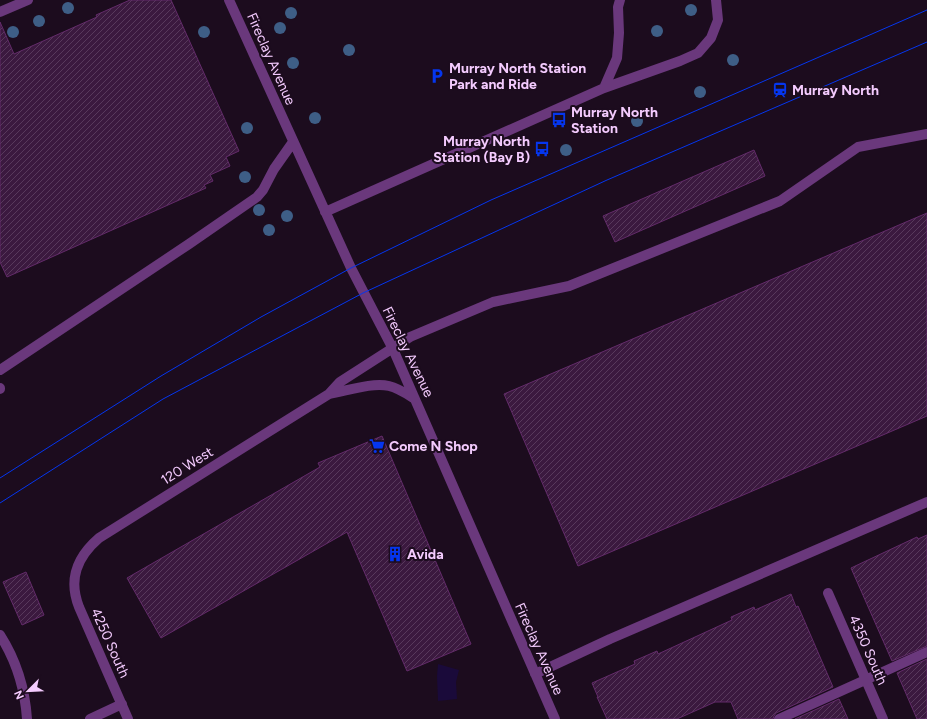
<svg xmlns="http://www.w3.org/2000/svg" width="927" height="719" viewBox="0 0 927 719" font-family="Figtree,sans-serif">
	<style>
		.water { fill: #1a0a3a }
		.building { fill: url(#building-hatch); stroke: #632b6a }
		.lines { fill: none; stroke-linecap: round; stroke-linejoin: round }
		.minor { stroke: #6a387c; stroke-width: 10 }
		.tram { stroke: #0536ef; stroke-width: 1 }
		.tree { fill: #3e5e86 }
		.labels { text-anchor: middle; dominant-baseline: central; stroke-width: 4; stroke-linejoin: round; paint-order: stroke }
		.street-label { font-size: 14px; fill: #f4cbfe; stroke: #1c0c1e }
		.poi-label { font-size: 14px; font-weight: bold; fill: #f4cbfe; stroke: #1c0c1e; text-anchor: start }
	</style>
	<defs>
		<pattern id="building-hatch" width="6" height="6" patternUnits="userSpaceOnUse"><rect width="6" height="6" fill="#3b193f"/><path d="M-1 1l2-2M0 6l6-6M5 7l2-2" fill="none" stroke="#58395c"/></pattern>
	</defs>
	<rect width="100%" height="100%" fill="#1c0c1e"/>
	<path class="water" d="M438 664 459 670 456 682 457 699 438 701 437 676Z"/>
	<path class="building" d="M130 0H171L239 151 226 157 230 166 210 175 213 181 204 185 206 188 7 277 0 262V22L14 54 97 17 96 15Z
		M754 150 765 176 615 242 603 216Z
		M927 213V416L578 566 504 394Z
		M382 436 471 644 407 671 347 532 161 638 127 578 320 467 318 463Z
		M927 535V646L892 661 851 568 917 537 918 539Z
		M26 572 44 615 22 625 3 582Z
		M791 594 796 607 798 606 833 687 776 713 774 716 773 719H738L731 702H715L677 719H607L597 697H598L592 683 635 664 634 661 657 651 658 654 732 620 731 617 754 607 755 610Z
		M927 659V719H917L897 673Z
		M839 699 848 719H795Z"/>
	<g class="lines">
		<path class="minor" d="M229 0 351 268 393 349 555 719
			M0 12 28 0
			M604 88 617 58 619 33 618 7 620 0
			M325 212 604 88 680 61 698 53 711 38 718 20 716 0
			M0 370 189 244 257 197 263 190 274 169 293 142
			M0 388V389
			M329 394C347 391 372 382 389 386 398 388 407 394 415 399
			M828 593 883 719
			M0 635C16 660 25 689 27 719
			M535 674 610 639 927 502
			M90 719 122 704
			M128 719 79 607C68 579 77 557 99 538L329 394 340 382 410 337 493 302 569 286 780 201 858 147 927 134
			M779 719 927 652"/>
		<path class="tram" d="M0 478 161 376 261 317 351 268 491 200 927 10
			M0 503 163 399 363 293 607 180 927 42"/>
	</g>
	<g class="tree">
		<circle cx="68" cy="8" r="6"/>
		<circle cx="691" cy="10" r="6"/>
		<circle cx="291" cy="13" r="6"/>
		<circle cx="39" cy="21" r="6"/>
		<circle cx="280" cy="28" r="6"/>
		<circle cx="657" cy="31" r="6"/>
		<circle cx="13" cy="32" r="6"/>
		<circle cx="204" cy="32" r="6"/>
		<circle cx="349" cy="50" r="6"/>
		<circle cx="733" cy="60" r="6"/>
		<circle cx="293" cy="63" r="6"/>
		<circle cx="700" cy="92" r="6"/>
		<circle cx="315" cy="118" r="6"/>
		<circle cx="637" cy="121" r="6"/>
		<circle cx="247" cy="128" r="6"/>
		<circle cx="566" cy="150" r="6"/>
		<circle cx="245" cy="177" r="6"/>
		<circle cx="259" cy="210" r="6"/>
		<circle cx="287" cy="216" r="6"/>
		<circle cx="269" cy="230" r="6"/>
	</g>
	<defs>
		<symbol id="parking-bare" viewBox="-9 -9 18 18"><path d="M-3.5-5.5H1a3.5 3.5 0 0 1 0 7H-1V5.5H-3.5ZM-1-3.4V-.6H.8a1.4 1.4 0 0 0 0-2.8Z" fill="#0536ef" stroke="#1c0c1e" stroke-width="2.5" paint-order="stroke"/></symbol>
		<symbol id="station-bare" viewBox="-9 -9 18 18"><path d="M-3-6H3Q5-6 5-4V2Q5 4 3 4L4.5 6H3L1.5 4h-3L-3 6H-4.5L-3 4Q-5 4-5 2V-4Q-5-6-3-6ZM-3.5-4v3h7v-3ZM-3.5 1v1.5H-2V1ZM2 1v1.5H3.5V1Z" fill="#0536ef" stroke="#1c0c1e" stroke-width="2.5" paint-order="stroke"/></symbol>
		<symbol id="bus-bare" viewBox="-9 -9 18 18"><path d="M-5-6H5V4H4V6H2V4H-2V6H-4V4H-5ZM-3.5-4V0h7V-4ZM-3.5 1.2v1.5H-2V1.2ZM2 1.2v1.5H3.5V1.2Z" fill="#0536ef" stroke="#1c0c1e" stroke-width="2.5" paint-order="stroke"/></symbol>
		<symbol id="supermarket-bare" viewBox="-9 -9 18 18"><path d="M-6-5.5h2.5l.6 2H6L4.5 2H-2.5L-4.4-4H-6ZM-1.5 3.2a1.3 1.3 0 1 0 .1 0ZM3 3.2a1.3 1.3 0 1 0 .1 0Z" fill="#0536ef" stroke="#1c0c1e" stroke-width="2.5" paint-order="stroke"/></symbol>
		<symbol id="building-bare" viewBox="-9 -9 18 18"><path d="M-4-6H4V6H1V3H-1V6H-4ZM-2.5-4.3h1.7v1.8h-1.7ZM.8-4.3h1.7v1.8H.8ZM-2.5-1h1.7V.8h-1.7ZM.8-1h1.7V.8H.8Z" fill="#0536ef" stroke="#1c0c1e" stroke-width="2.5" paint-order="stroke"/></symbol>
	</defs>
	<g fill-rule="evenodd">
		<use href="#parking-bare" x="426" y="65" width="22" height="22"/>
		<use href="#station-bare" x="769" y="79" width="22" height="22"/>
		<use href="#bus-bare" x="548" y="109" width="22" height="22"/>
		<use href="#bus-bare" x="531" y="138" width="22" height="22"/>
		<use href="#supermarket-bare" x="366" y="435" width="22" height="22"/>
		<use href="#building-bare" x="384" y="543" width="22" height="22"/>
	</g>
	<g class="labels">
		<g class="street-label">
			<text transform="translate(271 59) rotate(66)">Fireclay Avenue</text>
			<text transform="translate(408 352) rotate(64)">Fireclay Avenue</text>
			<text transform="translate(187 466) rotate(-32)">120 West</text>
			<text transform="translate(110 643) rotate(66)">4250 South</text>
			<text transform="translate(539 649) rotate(66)">Fireclay Avenue</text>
			<text transform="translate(868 650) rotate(66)">4350 South</text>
		</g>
		<g class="poi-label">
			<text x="449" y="68">Murray North Station<tspan x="449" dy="16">Park and Ride</tspan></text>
			<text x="792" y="90">Murray North</text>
			<text x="571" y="112">Murray North<tspan x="571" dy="16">Station</tspan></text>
			<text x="530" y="141" text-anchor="end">Murray North<tspan x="530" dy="16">Station (Bay B)</tspan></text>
			<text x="389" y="446">Come N Shop</text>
			<text x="407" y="554">Avida</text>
		</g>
	</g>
	<g transform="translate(28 691) rotate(246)" stroke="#1c0c1e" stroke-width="3" paint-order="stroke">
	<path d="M0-3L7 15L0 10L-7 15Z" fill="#f4cbfe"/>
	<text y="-6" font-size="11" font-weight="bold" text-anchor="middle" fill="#f4cbfe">N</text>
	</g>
</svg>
